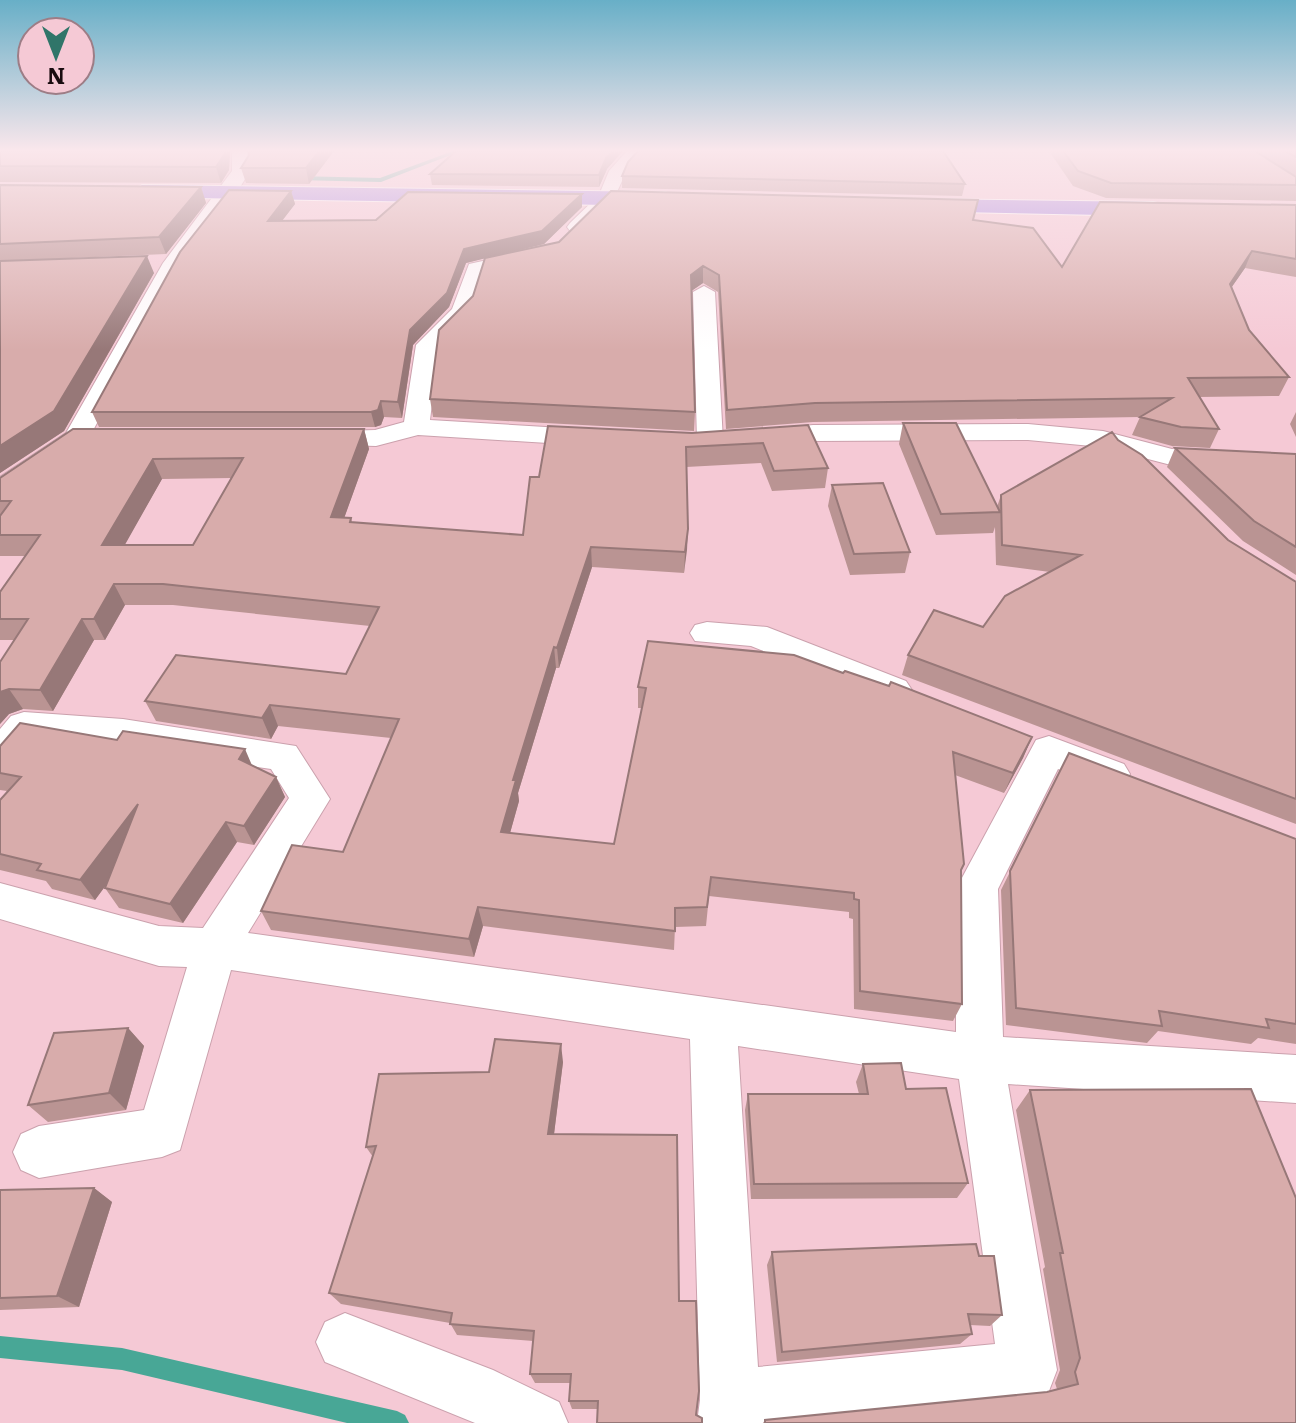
<svg xmlns="http://www.w3.org/2000/svg" width="1296" height="1423" viewBox="0 0 1296 1423" font-family="Literata,serif">
	<style>
		.lines { fill: none; stroke-linecap: round; stroke-linejoin: round }
		.stream { fill: #48a796; fill-rule: evenodd }
		.street-casing { stroke: #cba1ad; stroke-width: 2 }
		.highway-casing { stroke: #fff; stroke-width: 2 }
		.street { fill: #fff; fill-rule: evenodd }
		.highway { fill: #a684e1; fill-rule: evenodd }
		.wall { fill: #ba9493; fill-rule: evenodd }
		.shaded-wall { fill: #977878 }
		.building { fill: #d8acab; stroke: #977878; stroke-width: 2; fill-rule: evenodd }
	</style>
	<rect width="100%" height="100%" fill="#f5c9d5"/>
	<g class="lines">
		<path class="stream" d="M453 151H461L381 182 296 180 293 178 296 176 380 178Z
			M0 1336 122 1348 397 1411 405 1415 409 1423H347L122 1370 0 1358Z"/>
		<defs>
			<path id="street" d="M232 151H248L250 171 234 197 182 264 89 438 10 496 0 498V477L66 433 163 263 232 171Z
				M627 151H644L626 172 613 201 584 231H570L567 227 570 223 599 195 609 171Z
				M529 251 536 253 539 257 536 261 485 272 473 311 439 347 430 420 596 430 605 432 609 438 605 444 596 446 418 435 376 446 309 444 305 438 309 432 375 430 404 422 416 345 452 309 469 264Z
				M704 286 715 292 723 441 719 447H701L697 441 693 292Z
				M1028 424 1103 431 1172 449 1296 455V471L1171 465 1102 447 1028 440 813 441 763 445 754 443 750 437 754 431 813 425Z
				M707 622 767 627 906 681 912 690 906 699 894 703 751 646 695 641 690 633 695 625Z
				M24 712 123 719 296 746 330 799 248 933 956 1032V889L1036 740 1049 736 1124 764 1130 774 1124 784 1111 789 1058 769 998 889 1003 1037 1296 1055V1103L1008 1084 1057 1370 1049 1391 1028 1399 798 1423H697L700 1400 690 1039 231 970 180 1150 162 1157 39 1178 21 1170 13 1152 21 1134 39 1126 144 1110 187 967 159 966 0 919V883L159 926 203 928 289 798 271 769 123 747 33 740 13 764 0 768V729L11 716ZM738 1046 959 1079 995 1344 758 1367Z
				M345 1313 493 1370 559 1402 568 1423H475L325 1362 316 1342 325 1322Z"/>
			<path id="highway" d="M142 185 666 192 677 199 666 206 134 197 131 192Z
				M918 199 1153 202 1161 204 1164 209 1161 214 1153 216 910 211 907 206 910 201Z"/>
		</defs>
		<use href="#street" class="street-casing"/>
		<use href="#highway" class="highway-casing"/>
		<use href="#street" class="street"/>
		<use href="#highway" class="highway"/>
	</g>
	<path class="wall" d="M0 151H230L229 170 221 183 0 182Z
		M248 151H334L309 184 246 183 241 168 249 155Z
		M1049 151H1296V201L1106 198 1073 186Z
		M607 169 599 187 432 185 430 174Z
		M622 176 965 184 962 196 622 188Z
		M0 185 201 187 206 203 166 254 72 258 154 273 64 431 0 473Z
		M291 191 295 204 282 221 376 220 582 207 544 244 504 254 973 221 1062 267 1296 205V277L1245 268 1231 288 1249 330 1289 377 1279 396 1199 397 1219 429 1210 448 1172 446 1132 435 1140 417 813 422 726 429 718 292 703 283 691 291 695 412 694 431 433 417 430 399 473 296 485 258 466 263 449 307 413 345 402 418 384 417 381 425 375 427H99L92 412Z
		M1296 412V437L1290 424Z
		M903 423 997 507 1001 495 1118 440 1228 540 1296 582V824L902 675 908 655 983 627 1050 572 996 565 995 527 993 533 936 535 899 444Z
		M808 425 828 468 825 488 772 491 761 463 686 467 688 529 684 573 592 567 559 668H556L518 793 519 801 510 833 614 844 642 708H638V687L843 673 1032 737 1023 758 1004 793 955 775 961 870 962 1004 953 1021 854 1009 853 919 849 918V912L709 896 706 926 675 927 674 950 483 926 474 957 271 930 261 911 343 852 391 738 278 726 271 739 156 721 145 701 346 674 370 626 173 605H125L105 640H94L53 711 23 709 9 714 0 724 14 640H0V592L26 556H0V478L364 429 369 449 344 518H351L352 522 523 535 539 477 692 433ZM232 478 193 545H124L162 479Z
		M1175 448 1296 454V575L1243 541 1167 467Z
		M832 485 910 552 905 573 850 575 828 506Z
		M0 746 252 766 276 777 285 797 254 845 237 842 183 923 119 908 105 888 106 885 95 900 52 889 46 881 0 870V800L7 791 0 790Z
		M1069 753 1296 839V1044L1258 1038 1251 1044 1158 1031 1147 1043 1006 1025 1001 890Z
		M128 1028 144 1046 126 1110 48 1122 28 1105Z
		M563 1062 554 1134 677 1135 597 1409H572L569 1401 570 1383H535L530 1374 533 1341 457 1335 450 1323 341 1304 329 1293 373 1157 366 1147 489 1072Z
		M863 1064 906 1089 968 1183 957 1198 751 1199 745 1110 748 1094H859L856 1082Z
		M1030 1090 1296 1423H763L765 1420 1047 1392 1057 1389 1055 1383 1060 1370 1043 1269 1045 1267 1016 1110Z
		M94 1188 112 1202 79 1307 0 1310V1190Z
		M772 1252 979 1256 1002 1315 990 1326 970 1325 972 1334 960 1344 777 1362 767 1265Z"/>
	<path class="shaded-wall" d="M225 151H230L229 170 221 183 216 167Z
		M319 151H334L309 184 306 168Z
		M613 151H623L607 169 599 187V175L606 158Z
		M201 187 206 203 166 254 159 237Z
		M291 191 295 204 271 235 268 221Z
		M582 194V207L544 244 466 263 449 307 413 345 402 418 398 402 410 330 464 249Z
		M1252 251 1245 268 1222 301 1230 284Z
		M147 256 154 273 64 431 0 473V446Z
		M703 266V283L690 292 691 275Z
		M381 401 384 417 381 425 375 427 371 412Z
		M364 429 369 449 337 538 331 517Z
		M153 459 162 479 113 566 102 545Z
		M688 529 687 550 684 573 685 552Z
		M591 547 592 567 559 668 557 648Z
		M114 584 125 605 105 640 94 619Z
		M82 619 94 640 53 711 40 690Z
		M554 647 556 668 518 793 519 801 505 851 501 832 513 780Z
		M9 689 23 709 9 714 0 724V692Z
		M270 705 278 726 271 739 262 718Z
		M1032 737 1023 758 1004 793 1013 773Z
		M245 749 254 770 239 759Z
		M276 777 285 797 254 845 244 826Z
		M138 804 151 824 95 900 80 880Z
		M226 822 237 842 183 923 170 904Z
		M478 907 483 926 474 957 469 939Z
		M128 1028 144 1046 126 1110 109 1093Z
		M561 1044 563 1062 552 1150 548 1134Z
		M94 1188 112 1202 79 1307 57 1296Z"/>
	<path class="building" d="M0 151H225L224 155 216 167 0 166Z
		M248 151H319L306 168H241L249 155Z
		M456 151H613L606 158 599 175 430 174Z
		M638 151H943L965 184 622 176 628 162Z
		M1063 151H1255L1296 177V185L1111 183 1078 171Z
		M1285 151H1296V157Z
		M0 185 201 187 159 237 0 244Z
		M229 190 291 191 268 221 376 220 408 192 582 194 542 231 464 249 447 293 410 330 398 402 381 401 378 410 371 412H92L180 252Z
		M611 191 978 200 973 220 1033 228 1062 267 1100 202 1296 205V259L1252 251 1230 284 1249 330 1289 377 1188 378 1219 429 1181 427 1140 417 1172 398 815 403 727 410 719 275 703 266 691 275 695 412 430 399 439 330 473 296 485 258 559 242Z
		M147 256 54 411 0 446V261Z
		M903 423H956L1000 512 941 514Z
		M808 425 828 468 774 471 763 443 686 447 688 529 685 552 591 547 557 648 554 647 513 780H516L501 832 614 844 646 688 638 687 648 641 794 655 843 673 845 671 889 686 891 682 1032 737 1013 773 953 752 964 864 961 870 962 1004 860 991 859 900 854 899V893L711 877 707 907 675 908V931L478 907 469 939 261 911 292 845 343 852 399 719 270 705 262 718 145 701 176 655 346 674 379 607 163 584H114L94 619H82L40 690 9 689 0 692V662L28 619H0V592L40 535H0V516L11 501H0V478L73 429H364L331 517 351 518 350 522 523 535 530 477H539L548 426 692 433ZM243 458 193 545H102L153 459Z
		M1112 432 1118 440 1142 455 1228 540 1296 582V799L908 655 934 610 983 627 1005 596 1081 555 1002 545 1001 495Z
		M1175 448 1296 454V547L1254 521Z
		M883 483 910 552 854 554 832 485Z
		M20 723 117 740 123 731 245 749 239 759 276 777 244 826 226 822 170 904 105 888 138 804 80 880 37 870 41 864 0 854V800L21 777 0 773V746Z
		M1069 753 1296 839V1024L1266 1019 1269 1028 1159 1011 1162 1026 1016 1008 1010 871Z
		M128 1028 109 1093 28 1105 54 1033Z
		M495 1039 561 1044 548 1134 677 1135 679 1301H696L699 1391 696 1415 702 1418V1423H597L598 1401H569L571 1374H530L534 1331 450 1324 452 1313 329 1293 376 1146 366 1147 379 1074 489 1072Z
		M901 1063 906 1089 946 1088 968 1183 754 1184 748 1094H868L863 1064Z
		M1251 1089 1296 1198V1423H765V1420L1047 1392 1078 1384 1075 1372 1080 1358 1060 1253H1063L1030 1090Z
		M94 1188 57 1296 0 1298V1190Z
		M976 1244 979 1256H994L1002 1315 968 1314 972 1334 782 1352 772 1252Z"/>
	<linearGradient id="sky" x2="0" y2="1"><stop stop-color="#68afc7"/><stop offset="0.43" stop-color="#fae7ec"/><stop offset="1" stop-color="#fae7ec" stop-opacity="0"/></linearGradient>
	<rect width="1296" height="350" fill="url(#sky)"/>
	<g transform="translate(56 56) rotate(180)"><circle r="38" fill="#f5c9d5" stroke="#9d7d86" stroke-width="2"/>
	<path d="M0-6L14 30L0 20L-14 30Z" fill="#307569"/>
	<text y="-12" font-size="22" font-weight="bold" text-anchor="middle" fill="#190b0f">N</text>
	</g>
</svg>
